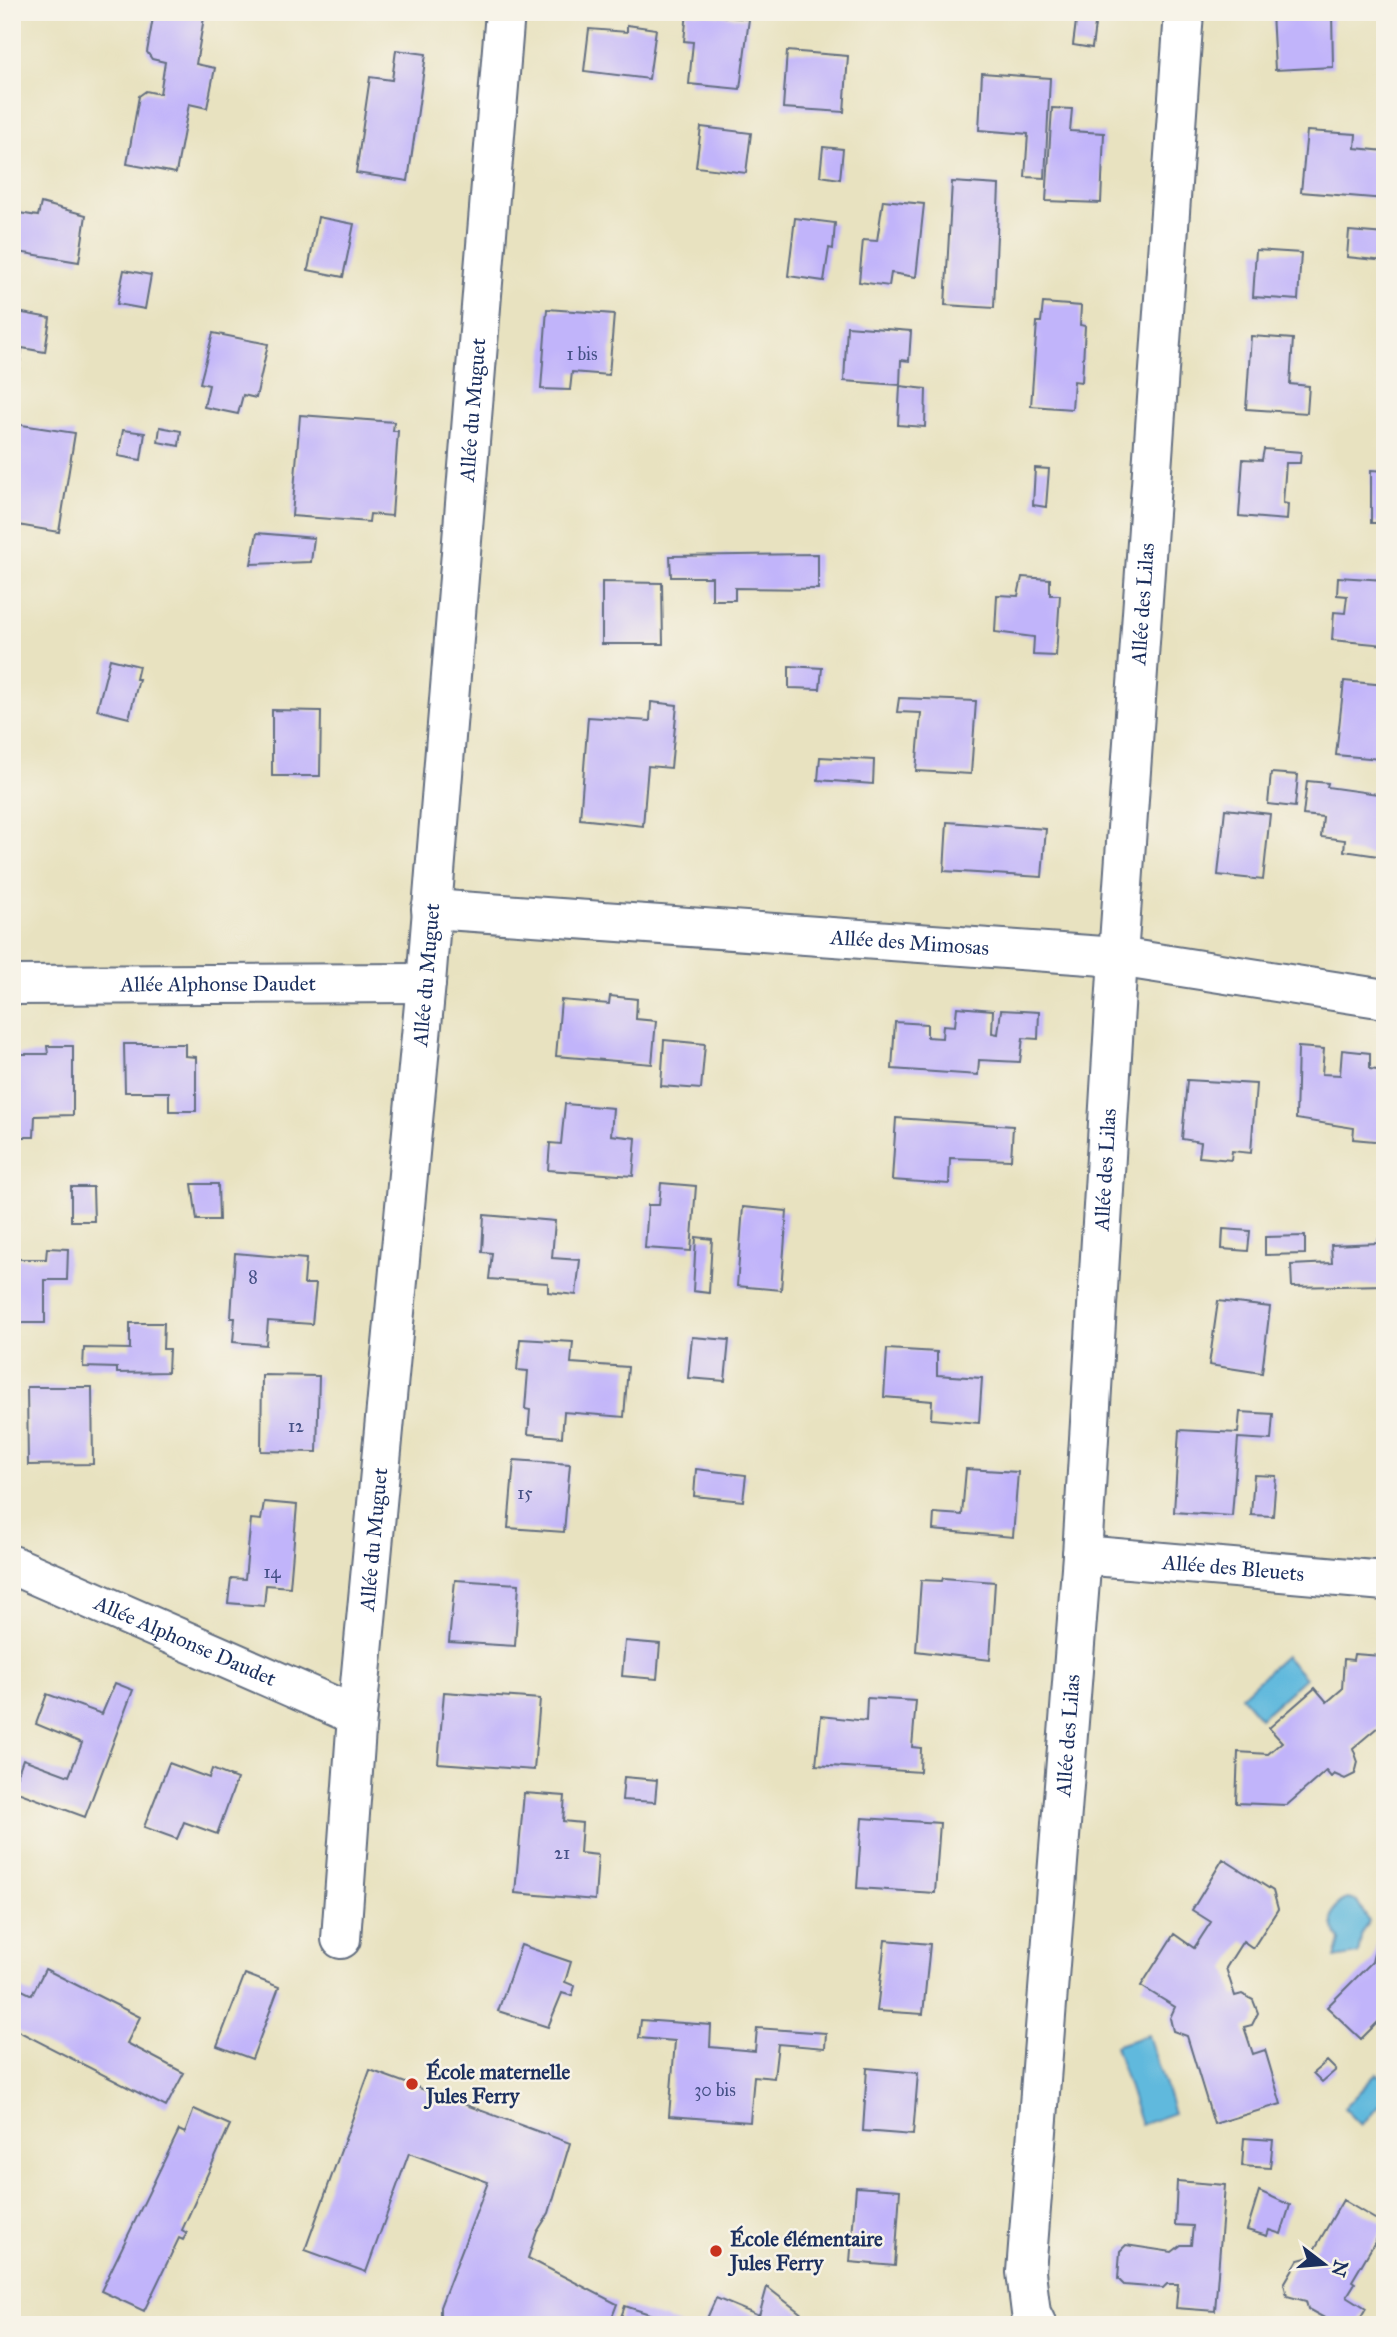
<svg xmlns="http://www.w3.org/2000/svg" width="1397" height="2337" viewBox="0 0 1397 2337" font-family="'IM FELL Great Primer',serif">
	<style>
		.water { fill: #60b9dd; stroke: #3e749e; stroke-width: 2 }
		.building { fill: #c1b4fa }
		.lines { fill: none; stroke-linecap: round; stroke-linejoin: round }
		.street-casing { stroke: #636e80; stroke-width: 42 }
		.street { stroke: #fff; stroke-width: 38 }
		.poi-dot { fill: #c8321e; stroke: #f7f3e8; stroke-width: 2.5 }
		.labels { text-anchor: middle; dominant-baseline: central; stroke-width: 5; stroke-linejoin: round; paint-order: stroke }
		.number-label { font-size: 18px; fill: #445085 }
		.street-label { font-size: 21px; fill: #1b2f5e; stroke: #f7f3e8 }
		.poi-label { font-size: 21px; font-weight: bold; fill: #1b2f5e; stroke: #f7f3e8; text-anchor: start }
	</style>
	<rect width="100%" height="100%" fill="#f7f3e8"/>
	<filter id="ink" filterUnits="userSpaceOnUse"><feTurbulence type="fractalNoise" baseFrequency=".0143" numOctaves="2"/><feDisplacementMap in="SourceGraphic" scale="14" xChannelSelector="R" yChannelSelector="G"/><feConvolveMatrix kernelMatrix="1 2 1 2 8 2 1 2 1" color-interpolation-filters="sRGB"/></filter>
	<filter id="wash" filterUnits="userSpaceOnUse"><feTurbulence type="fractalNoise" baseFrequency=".00686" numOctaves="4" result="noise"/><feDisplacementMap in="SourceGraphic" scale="28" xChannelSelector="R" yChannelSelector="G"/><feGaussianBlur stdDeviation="1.57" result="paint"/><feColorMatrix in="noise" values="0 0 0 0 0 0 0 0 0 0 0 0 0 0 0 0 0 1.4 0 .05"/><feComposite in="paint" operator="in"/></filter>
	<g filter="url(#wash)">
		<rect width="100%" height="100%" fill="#e8e2c0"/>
		<path class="water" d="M1285 1656 1305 1678 1260 1718 1241 1696Z
			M1347 1899 1357 1901 1369 1922 1362 1932 1358 1954 1335 1958 1340 1941C1331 1925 1327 1908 1347 1899Z
			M1148 2035 1174 2113 1141 2125 1115 2046Z
			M1377 2073 1385 2080V2100L1361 2125 1344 2108Z"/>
		<g id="blocks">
			<path class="building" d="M154 12H205L196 64 215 68 207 108 189 104 176 173 127 164 139 96 146 91 160 94 165 62 152 59 147 52Z
				M687 12 749 19 740 89 689 84 693 42 684 41Z
				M1272 12H1332L1333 67 1275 70Z
				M1077 14 1096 17 1092 48 1073 45Z
				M627 25 656 29 649 79 584 71 589 29 627 32Z
				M396 50 426 54 408 181 356 173 370 77 392 80Z
				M787 51 848 56 844 112 783 108Z
				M982 73 1050 78 1045 178 1025 177 1028 134 979 130Z
				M1052 108 1072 109 1070 131 1104 133 1101 203 1046 201Z
				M701 127 751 133 746 173 696 167Z
				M1307 131 1356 134 1355 148 1385 151V199L1301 192Z
				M823 147 843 149 840 179 820 176Z
				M952 182 999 185 994 308 945 305Z
				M883 200 924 204 916 277 891 273 889 286 859 282 863 240 877 241Z
				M41 203 86 215 79 262 12 251V205L19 213 38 216Z
				M318 217 354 224 343 277 308 270Z
				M795 218 835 223 833 249 829 248 824 281 788 276Z
				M1349 231 1385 234V261L1347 257Z
				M1256 250 1301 253 1298 300 1253 297Z
				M124 270 151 275 145 309 117 304Z
				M1043 303 1081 306 1080 325 1085 326 1082 382 1074 381 1072 409 1031 406 1037 322H1041Z
				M547 309 614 314 609 375 572 372 570 390 541 389Z
				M12 311 50 318 45 352 22 348 19 370 12 368Z
				M847 326 911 331 909 361 901 360 900 385 844 381Z
				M213 333 268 344 256 398 243 395 238 414 204 407 209 385 200 383Z
				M1251 336 1293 339 1290 384 1309 386 1307 413 1246 409Z
				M900 386 926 389 925 427 898 425Z
				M300 415 394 422 393 431H398L392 516 370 514 369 522 292 516Z
				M15 424 75 433 59 532 12 524V471L18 441 12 440Z
				M160 427 181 431 179 446 158 442Z
				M123 430 145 433 141 460 118 456Z
				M1264 449 1301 452 1300 463H1286L1283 503 1288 504 1287 520 1239 516 1243 459 1262 460Z
				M1035 468 1049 469 1046 507 1033 505Z
				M1371 470 1385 471V523H1371Z
				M257 533 314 538 311 562 251 564Z
				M818 554V589L735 588V600H712V577H671L670 556Z
				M1022 577 1050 579V595H1060L1056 656 1033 655 1034 637 995 632 997 595 1018 596Z
				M1338 577 1385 580V645L1332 640 1334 612 1345 613 1347 596 1337 595Z
				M602 582 662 583 663 644H602Z
				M110 659 139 666 136 679H139L129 718 97 710Z
				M789 666 822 668 820 689 789 688Z
				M1344 681 1385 685 1380 759 1336 755Z
				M899 698 976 701 971 774 916 771 921 713 897 712Z
				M651 702 677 705 671 768 648 766 643 826 580 819 588 717 650 721Z
				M272 710 321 711 320 776H272Z
				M820 757 874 760 873 784 818 780Z
				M1271 773 1298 775 1295 807 1268 804Z
				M1307 781 1328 783 1327 787 1385 795V857L1344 851 1345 840 1321 837 1323 817 1303 815Z
				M1225 809 1270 814 1263 880 1218 875Z
				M947 822 1046 829 1042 877 944 871Z
				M610 996 637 999 636 1019 656 1021 652 1064 556 1056 561 1000 609 1004Z
				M957 1007 993 1010 992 1033 998 1034 1001 1010 1039 1012 1038 1039 1023 1038 1020 1062 979 1060 978 1075 892 1069 895 1022 927 1024V1037L942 1038 943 1025 955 1026Z
				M664 1040 705 1044 701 1089 661 1086Z
				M124 1044H185V1056L196 1057V1111H169V1092H125Z
				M47 1046H73V1115L35 1116 34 1137H12V1054H48Z
				M1298 1047 1324 1049 1322 1074 1340 1075 1342 1050 1370 1053V1069L1385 1071V1142L1353 1139 1354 1128 1296 1119Z
				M1187 1080 1256 1084 1251 1153 1232 1151 1231 1160 1199 1157 1201 1142 1182 1139Z
				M565 1104 613 1108 611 1135 636 1138 633 1176 548 1170 550 1143 561 1144Z
				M896 1118 1013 1126 1011 1160 950 1158 949 1184 892 1180Z
				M661 1183 696 1186 691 1251 645 1248 648 1205H659Z
				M192 1184H218L219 1220H197Z
				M71 1187H93L94 1221H71Z
				M743 1207 787 1211 781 1290 737 1286Z
				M484 1215 555 1221 552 1258 580 1260 576 1295 548 1292V1283L489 1279 492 1253 482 1252Z
				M1223 1229 1250 1231 1248 1251 1222 1249Z
				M1305 1236V1254L1265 1255V1237Z
				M696 1237 712 1239 709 1293 693 1291Z
				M1379 1237 1385 1238V1285L1292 1287 1291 1265 1332 1263 1331 1245 1378 1243Z
				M47 1248 68 1249 67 1280H45V1323H12V1259H46Z
				M235 1253 306 1259 304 1284H316L312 1324 268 1321 266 1345 233 1342 235 1318H231Z
				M1218 1301 1270 1307 1262 1373 1209 1365Z
				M130 1323H164L163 1349H169L168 1372 117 1373V1368L83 1367 84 1348 130 1349Z
				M692 1337 729 1340 725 1381 688 1378Z
				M520 1339 573 1342 571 1363 628 1367 624 1417 564 1412 562 1437 528 1434 530 1410 525 1409 528 1371 517 1370Z
				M887 1349 937 1352V1375L982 1378 979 1423 931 1419 932 1401 884 1397Z
				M262 1375 319 1376 317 1452 261 1451Z
				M27 1387H92L93 1464 28 1465Z
				M1240 1412 1273 1414 1271 1440 1238 1438 1232 1516 1174 1512 1179 1430 1238 1433Z
				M514 1460 570 1464 564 1532 508 1528Z
				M696 1469 746 1475 743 1501 694 1496Z
				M966 1469 1018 1472 1013 1537 933 1530 934 1513 962 1515Z
				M1254 1475 1276 1476 1273 1516 1251 1515Z
				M264 1502 297 1505 290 1587 266 1585 264 1606 228 1603 231 1578 245 1579 251 1519 261 1520Z
				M943 1578 995 1582 990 1660 916 1651 921 1580 942 1581Z
				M455 1580 519 1584 515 1646 449 1642Z
				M625 1641 660 1644 657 1679 622 1676Z
				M1354 1654 1381 1656V1663H1385V1721L1353 1748 1358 1762 1355 1774 1345 1779 1334 1774 1331 1777 1326 1771 1287 1805 1236 1803 1238 1752 1268 1754 1282 1742 1269 1728 1315 1688 1327 1702 1342 1689 1344 1659 1353 1660Z
				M115 1683 133 1690 85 1817 12 1790 23 1759 69 1776 82 1743 36 1724 47 1694 102 1714Z
				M444 1692 540 1699 534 1770 438 1763Z
				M867 1698 916 1701 912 1747 921 1748 920 1772 816 1765 821 1716 866 1721Z
				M169 1763 209 1778 212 1769 237 1779 217 1834 184 1822 177 1839 144 1827Z
				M624 1777 657 1780 655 1802 622 1800Z
				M524 1793 565 1796 563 1821 582 1823 580 1853 598 1855 595 1900 515 1893Z
				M862 1818 940 1823 935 1893 857 1888Z
				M1223 1859 1273 1891 1278 1909 1253 1948 1243 1941 1226 1968 1235 1996 1242 1994 1253 2000 1258 2013 1252 2025 1244 2027 1253 2054 1265 2050 1281 2104 1214 2124 1187 2036 1173 2031 1170 2018 1175 2007 1141 1986 1174 1934 1194 1948 1211 1922 1192 1910Z
				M1385 1908V2015L1361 2039 1327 2007 1372 1962Z
				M885 1940 930 1944 923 2014 877 2011Z
				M521 1945 571 1962 565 1982 575 1986 572 1996 562 1993 548 2027 498 2011Z
				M45 1969 140 2017 127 2043 184 2073 166 2107 12 2028V1985L32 1995Z
				M245 1974 279 1987 252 2059 217 2046Z
				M641 2020 711 2025 710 2047 755 2051 757 2028 826 2033 825 2048 778 2044 774 2078 754 2076 750 2122 669 2116 675 2041 639 2038Z
				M1327 2061 1336 2070 1322 2082 1313 2073Z
				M867 2068 918 2073 913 2135 863 2131Z
				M370 2070 570 2143 549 2213 537 2232 528 2258 617 2304 609 2325H440V2307L488 2182 409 2153 366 2272 305 2250Z
				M194 2109 230 2125 182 2230 187 2233 183 2240 179 2238 144 2311 101 2291 179 2130 185 2133Z
				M1244 2138 1273 2140 1270 2168 1242 2166Z
				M1177 2181 1225 2185 1215 2311 1176 2308 1178 2284H1167L1163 2288 1124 2285 1118 2279 1120 2251 1126 2245 1172 2252 1181 2245H1191L1193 2226 1175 2225Z
				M856 2187 900 2190 895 2266 850 2262Z
				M1259 2191 1290 2205 1281 2234 1269 2230 1267 2236 1247 2230Z
				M1343 2200 1385 2225 1352 2281 1355 2283 1347 2296 1366 2308 1356 2325H1328L1330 2321 1308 2309 1306 2301 1287 2296 1284 2284 1298 2260 1310 2257Z
				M767 2287 816 2325H704L716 2298 759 2316Z
				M625 2306 680 2324V2325H618Z"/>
		</g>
	</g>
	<g filter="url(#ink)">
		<use href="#blocks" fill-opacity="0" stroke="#636e80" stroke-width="2"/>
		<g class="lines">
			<defs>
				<g id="street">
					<path id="s1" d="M431 909 1118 957 1385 999"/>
					<path id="s2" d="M12 985 426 983"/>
					<path id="s3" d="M1082 1555 1385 1581"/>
					<path id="s4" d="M12 1565 357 1716"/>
					<path id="s5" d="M341 1939 357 1716 426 983 505 12"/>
					<path id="s6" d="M1037 2325 1031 2313 1026 2272 1082 1555 1118 957 1184 12"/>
				</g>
			</defs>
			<use href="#street" class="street-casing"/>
			<use href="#street" class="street"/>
		</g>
	</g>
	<g class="poi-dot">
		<circle cx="412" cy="2084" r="7"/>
		<circle cx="716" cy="2251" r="7"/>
	</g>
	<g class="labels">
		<g class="number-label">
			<text x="582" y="354">1 bis</text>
			<text x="253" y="1277">8</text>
			<text x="296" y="1426">12</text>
			<text x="525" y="1493">15</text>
			<text x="272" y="1572">14</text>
			<text x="562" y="1853">21</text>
			<text x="715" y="2090">30 bis</text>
		</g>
		<g class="street-label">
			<text stroke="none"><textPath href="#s5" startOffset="1535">Allée du Muguet</textPath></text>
			<text stroke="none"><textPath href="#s6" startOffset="1727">Allée des Lilas</textPath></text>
			<text stroke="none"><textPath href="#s1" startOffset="480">Allée des Mimosas</textPath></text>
			<text stroke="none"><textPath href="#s5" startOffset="968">Allée du Muguet</textPath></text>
			<text stroke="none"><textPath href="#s2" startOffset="206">Allée Alphonse Daudet</textPath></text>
			<text stroke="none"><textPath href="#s6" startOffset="1160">Allée des Lilas</textPath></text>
			<text stroke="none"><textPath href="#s5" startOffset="401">Allée du Muguet</textPath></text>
			<text stroke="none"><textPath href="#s3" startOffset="152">Allée des Bleuets</textPath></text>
			<text stroke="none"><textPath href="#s4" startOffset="189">Allée Alphonse Daudet</textPath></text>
			<text stroke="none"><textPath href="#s6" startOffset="593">Allée des Lilas</textPath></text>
		</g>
		<g class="poi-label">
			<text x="426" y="2072">École maternelle<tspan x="426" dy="24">Jules Ferry</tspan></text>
			<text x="730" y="2239">École élémentaire<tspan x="730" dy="24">Jules Ferry</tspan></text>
		</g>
	</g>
	<rect width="1397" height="2337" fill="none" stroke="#f7f3e8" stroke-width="42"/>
	<g transform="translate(1324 2264) rotate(106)" stroke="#f7f3e8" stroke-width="5" paint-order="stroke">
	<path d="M0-5L12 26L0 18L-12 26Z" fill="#1b2f5e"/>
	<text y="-10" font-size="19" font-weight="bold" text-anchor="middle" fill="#1b2f5e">N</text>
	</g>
</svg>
